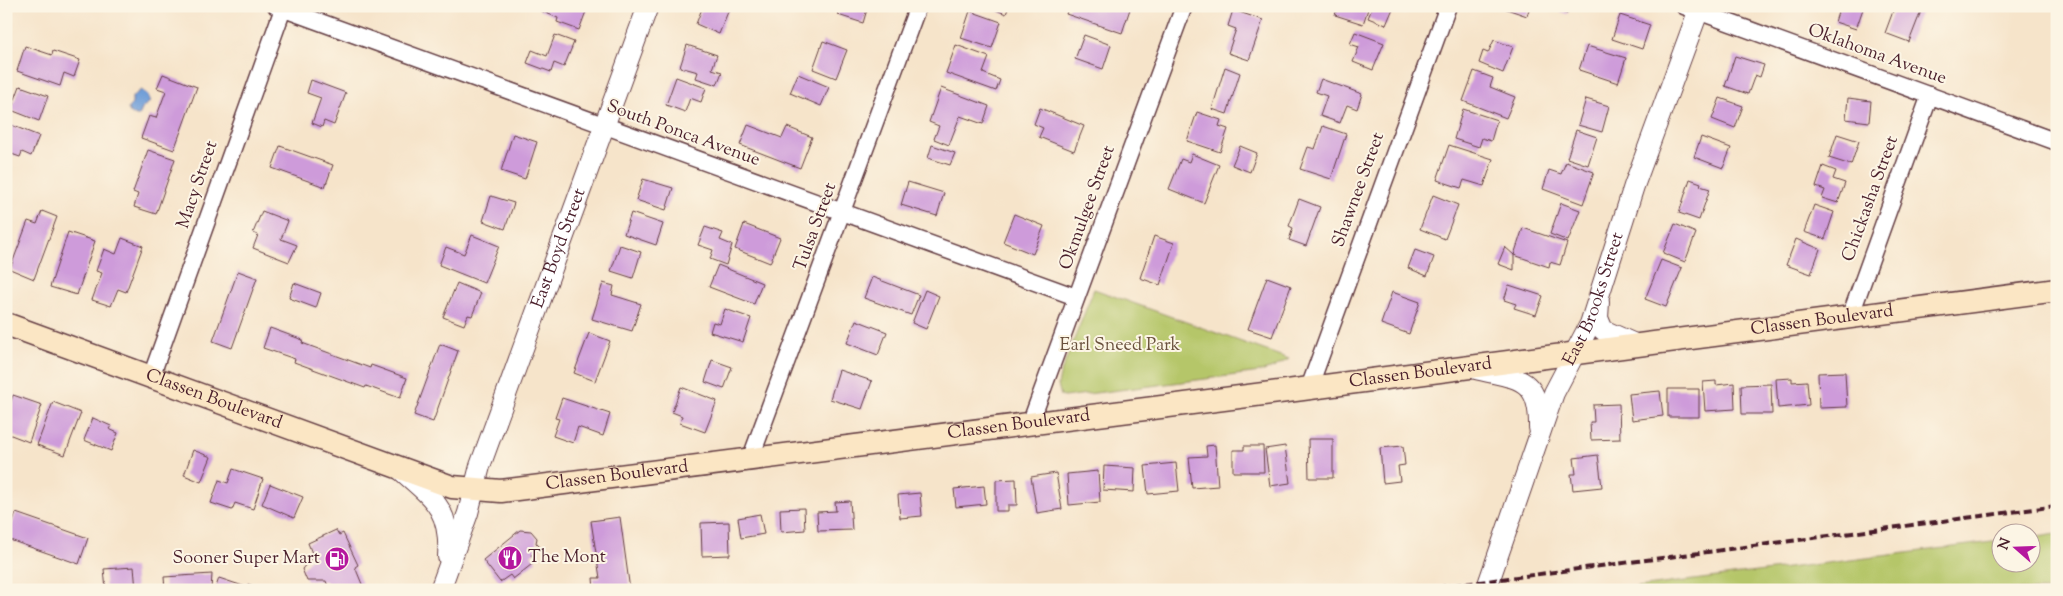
<svg xmlns="http://www.w3.org/2000/svg" width="2063" height="596" viewBox="0 0 2063 596" font-family="'Sorts Mill Goudy',serif">
	<style>
		.green { fill: #b5c669; stroke: #80724a }
		.water { fill: #709ed8; stroke: #5d5e82 }
		.building { fill: #ce9bda }
		.lines { fill: none; stroke-linecap: round; stroke-linejoin: round }
		.minor-casing { stroke: #643d43; stroke-width: 19 }
		.tertiary-casing { stroke: #643d43; stroke-width: 22 }
		.secondary-casing { stroke: #643d43; stroke-width: 25 }
		.minor { stroke: #fff; stroke-width: 16 }
		.tertiary { stroke: #fff; stroke-width: 20 }
		.secondary { stroke: #fbe6c4; stroke-width: 22 }
		.rail { stroke: #4a1f2b; stroke-width: 4; stroke-dasharray: 8 4; stroke-linecap: butt }
		.labels { text-anchor: middle; dominant-baseline: central; stroke-width: 4; stroke-linejoin: round; paint-order: stroke }
		.street-label { font-size: 18px; fill: #4a1f2b; stroke: #fcf5e5 }
		.park-label { font-size: 18px; fill: #6a513e; stroke: #fcf5e5 }
		.poi-label { font-size: 18px; fill: #4a1f2b; stroke: #fcf5e5; text-anchor: start }
	</style>
	<rect width="100%" height="100%" fill="#fcf5e5"/>
	<filter id="ink" filterUnits="userSpaceOnUse"><feTurbulence type="fractalNoise" baseFrequency=".02" numOctaves="2"/><feDisplacementMap in="SourceGraphic" scale="10" xChannelSelector="R" yChannelSelector="G"/><feConvolveMatrix kernelMatrix="1 2 1 2 8 2 1 2 1" color-interpolation-filters="sRGB"/></filter>
	<filter id="wash" filterUnits="userSpaceOnUse"><feTurbulence type="fractalNoise" baseFrequency=".0096" numOctaves="4" result="noise"/><feDisplacementMap in="SourceGraphic" scale="20" xChannelSelector="R" yChannelSelector="G"/><feGaussianBlur stdDeviation="1.12" result="paint"/><feColorMatrix in="noise" values="0 0 0 0 0 0 0 0 0 0 0 0 0 0 0 0 0 1.4 0 .05"/><feComposite in="paint" operator="in"/></filter>
	<g filter="url(#wash)">
		<rect width="100%" height="100%" fill="#f6e4ca"/>
		<path class="green" d="M1094 289 1289 359 1273 368 1260 372 1064 397 1061 396 1058 385 1060 375Z
			M2057 534V590H1615L2000 541V564H2030L2031 538Z"/>
		<path class="water" d="M141 90 147 94 150 102 143 107 139 116H136L129 112 128 108 132 104V97Z"/>
		<g id="blocks">
			<path class="building" d="M541 6H588L579 30 557 22 558 18 539 10Z
				M703 6 730 7 719 34 696 24Z
				M840 6H868L863 23 838 15Z
				M986 6H1009L1006 14Z
				M1069 6H1122L1130 9 1122 33 1066 14Z
				M1338 6H1369L1363 24 1335 15Z
				M1373 6H1394L1386 25 1368 18Z
				M1498 6H1530L1527 16Z
				M1552 6H1570L1567 14 1551 8Z
				M1840 6H1864L1856 29 1835 22Z
				M1895 6H1923L1909 42 1885 33Z
				M1233 10 1263 20 1249 60 1228 53 1236 29 1228 26Z
				M970 11 1001 22 992 48 961 38Z
				M1620 15 1650 25 1642 49 1612 39Z
				M1355 32 1384 43 1373 70 1353 62 1359 47 1350 44Z
				M555 35 574 42 564 67 554 63 551 72 527 63 532 50 547 56Z
				M1084 35 1111 45 1103 69 1075 59Z
				M1494 40 1513 47 1503 73 1479 63 1483 51 1488 53Z
				M823 41 847 50 836 78 813 69Z
				M687 45 717 55 712 69 722 72 717 85 696 78 698 72 680 67Z
				M956 45 989 57 983 73 1000 80 996 91 946 73Z
				M25 46 52 55 53 51 80 60 74 77 64 73 60 86 17 71Z
				M1587 46 1626 58 1618 83 1579 70Z
				M1735 56 1764 65 1760 77 1755 75 1748 94 1725 86Z
				M1225 67 1240 73 1227 114 1212 109Z
				M1474 71 1493 78 1490 87 1515 97 1506 118 1463 101Z
				M163 74 197 87 174 150 141 138 149 116 156 118 166 91 157 88Z
				M798 74 829 87 821 106 790 93Z
				M676 77 706 88 701 102 690 98 685 112 666 105Z
				M1321 79 1362 94 1357 109 1347 105 1340 123 1320 116 1327 96 1316 92Z
				M311 80 346 93 334 125 324 121 322 127 312 123 321 98 307 93Z
				M20 86 48 96 39 121 11 110Z
				M941 88 989 106 983 124 960 116 949 145 934 139 939 126 929 122Z
				M1720 98 1743 106 1735 128 1712 119Z
				M1848 98 1871 101 1869 122 1846 119Z
				M1586 99 1609 106 1602 132 1578 125Z
				M1040 108 1084 126 1074 151 1039 137 1043 128 1034 124Z
				M1463 109 1497 120 1491 141 1482 138 1479 147 1454 139Z
				M1197 112 1221 120 1219 126 1228 129 1220 152 1187 141Z
				M6 123 39 136 31 156 22 152 20 157 6 152Z
				M748 125 782 138 787 127 812 137 800 168 740 145Z
				M1323 126 1346 134 1331 179 1300 169 1308 147 1315 149Z
				M1576 130 1597 137 1588 165 1567 158Z
				M513 134 537 142 525 179 501 171Z
				M1837 134 1859 141 1851 165 1829 158Z
				M1701 137 1731 148 1723 168 1694 157Z
				M932 145 955 153 950 165 928 158Z
				M1449 145 1493 159 1484 186 1464 180 1461 188 1437 180Z
				M280 146 333 165 325 187 272 168Z
				M1240 146 1257 153 1250 172 1232 165Z
				M148 150 175 159 156 214 134 207 138 194 133 192Z
				M1192 154 1219 165 1204 203 1169 189 1181 159 1189 162Z
				M1566 162 1594 172 1583 204 1543 189 1549 170 1561 174Z
				M1823 166 1836 171 1833 179 1845 183 1838 203 1822 198 1825 190 1816 187Z
				M643 179 673 188 666 210 636 200Z
				M1690 179 1701 183 1700 186 1710 189 1699 220 1679 213Z
				M908 182 944 193 937 216 901 205Z
				M1433 195 1458 205 1445 239 1420 229Z
				M491 196 514 203 505 229 483 221Z
				M1299 199 1320 207 1306 246 1289 240 1293 228 1289 226Z
				M1561 203 1580 210 1568 241 1550 234Z
				M1814 205 1834 212 1825 239 1804 232Z
				M42 211 57 217 34 279 10 269 28 221 37 224Z
				M262 211 288 221 281 239 297 245 289 262 253 248 258 235 253 233Z
				M631 213 663 224 656 245 624 234Z
				M1014 214 1044 226 1033 254 1003 242Z
				M744 224 780 238 770 263 735 249Z
				M1675 224 1696 233 1685 262 1663 253Z
				M705 227 723 233 720 240 732 245 726 265 710 259 713 250 698 245Z
				M1523 228 1567 243 1560 265 1550 262 1549 267 1514 255Z
				M68 232 95 241 77 295 50 287Z
				M472 235 499 246 484 283 439 265 446 247 464 254Z
				M1154 236 1174 243 1160 285 1140 278Z
				M122 238 143 246 126 292 118 289 111 306 92 300 102 273 96 271 104 249 116 254Z
				M1796 239 1820 249 1811 274 1786 265Z
				M620 245 641 252 633 278 611 271Z
				M1505 247 1514 255V270L1498 264Z
				M1415 250 1434 257 1427 276 1408 268Z
				M1661 260 1682 268 1666 307 1645 299Z
				M718 265 762 283 754 304 709 287Z
				M238 271 257 278 232 348 213 341Z
				M872 277 919 295 911 315 864 298Z
				M1267 277 1291 286 1272 337 1248 329Z
				M294 283 321 293 316 308 289 298Z
				M457 283 481 293 472 316 468 315 464 325 443 317Z
				M603 283 614 286 612 295 641 304 632 331 592 319Z
				M1509 285 1543 296 1536 315 1514 308 1516 304 1504 300Z
				M925 290 939 296 926 329 912 323Z
				M1392 292 1420 302 1409 334 1381 324Z
				M725 309 751 318 743 342 710 332 713 322 720 324Z
				M856 320 887 332 878 355 847 343Z
				M270 328 303 340 302 343 370 368 371 365 407 378 400 398 366 386 365 388 294 362 295 359 263 348Z
				M589 333 610 341 595 381 574 373Z
				M440 344 458 351 433 422 414 415Z
				M712 360 732 367 724 389 705 382Z
				M839 370 872 381 862 409 830 399Z
				M1845 372 1847 407 1819 408 1818 373Z
				M1792 378V382L1807 381 1809 405 1778 408 1776 379Z
				M1716 381V385L1734 383 1735 409 1705 411 1703 382Z
				M1771 384 1772 414H1742L1741 385Z
				M681 387 717 401 705 432 680 423 682 416 672 412Z
				M1668 389H1699V417H1668Z
				M1660 391 1663 416 1632 420 1629 394Z
				M13 395 42 405 29 442 6 433V415Z
				M562 398 610 414 603 436 578 427 573 443 553 436 559 419 555 418Z
				M53 402 81 413 65 455 37 445Z
				M1619 404 1620 439 1591 440 1590 422H1594L1593 405Z
				M93 418 111 426 109 429 118 433 111 451 84 440Z
				M1308 439H1333V478H1309Z
				M1215 445 1218 486 1192 488 1189 457 1207 456 1206 446Z
				M1244 446H1263L1264 472H1233V450H1244Z
				M1285 446 1290 483 1270 486 1265 449Z
				M1403 446 1405 465 1398 466 1400 481 1383 483 1380 448Z
				M193 450 211 457 201 482 184 475Z
				M1598 455 1602 487 1573 490 1571 474H1576L1574 458Z
				M1176 463 1179 491 1148 494 1145 466Z
				M1104 466 1135 468 1134 492 1103 490Z
				M233 469 263 479 253 509 235 503 232 510 211 503 219 480 228 483Z
				M1098 471 1100 502 1069 505 1067 474Z
				M1056 473 1062 509 1037 513 1031 477Z
				M1016 479 1017 505H1008V511H996V480Z
				M270 484 303 497 294 518 262 504Z
				M984 486 986 504 956 507 954 489Z
				M920 493 922 516 900 518 898 495Z
				M850 501 852 530 818 531 817 512 836 511 835 502Z
				M804 508 805 530 781 532 780 509Z
				M16 513 88 538 79 564 7 539Z
				M760 514 764 534 741 538 738 518Z
				M620 517 630 590H594L593 578H600L591 521Z
				M729 522 730 555 702 556 701 523Z
				M336 530 339 535 343 533 358 565 355 567 364 589H329L326 581H307L302 569 313 556 308 543Z
				M520 530 531 531 537 538 536 543 540 547 531 555 536 561 513 579 510 575 500 582 483 560Z
				M134 567 136 590H106L104 569Z
				M212 574 211 590H165L164 577Z
				M219 578 246 587 248 584 265 590H215Z"/>
		</g>
	</g>
	<g filter="url(#ink)">
		<use href="#blocks" fill-opacity="0" stroke="#643d43" stroke-width="1"/>
		<g class="lines">
			<defs>
				<path id="minor" d="M276 6 1076 297
					M1684 6 2057 142
					M1850 317 1930 95
					M151 377 284 6
					M1309 388 1448 6
					M1030 424 1184 6
					M750 460 918 6"/>
				<g id="tertiary">
					<path d="M1599 302 1598 318 1603 330 1637 345"/>
					<path d="M1476 369C1517 379 1540 376 1539 428"/>
					<path d="M402 471C434 499 451 510 448 557"/>
					<path id="s1" d="M440 590 468 513 480 466 648 6"/>
					<path id="s2" d="M1486 590 1554 393 1590 324 1634 186 1698 12"/>
				</g>
				<g id="secondary">
					<path id="s3" d="M6 324 452 487 501 491 1295 390 2057 290"/>
				</g>
			</defs>
			<use href="#minor" class="minor-casing"/>
			<use href="#tertiary" class="tertiary-casing"/>
			<use href="#secondary" class="secondary-casing"/>
			<use href="#minor" class="minor"/>
			<use href="#tertiary" class="tertiary"/>
			<use href="#secondary" class="secondary"/>
			<path class="rail" d="M1418 590 2057 506"/>
		</g>
	</g>
	<defs>
		<symbol id="restaurant-disc" viewBox="-11 -11 22 22"><circle r="9.5" fill="#b5179e" stroke="#fcf5e5"/><path d="M-5-6h1v4h1v-4h1v4h1v-4h1v5L-1.5 .5V6h-2V.5L-5-1ZM5-6V6H3V1.5H1.5Q1.5-4 5-6Z" fill="#fff"/></symbol>
		<symbol id="fuel-disc" viewBox="-11 -11 22 22"><circle r="9.5" fill="#b5179e" stroke="#fcf5e5"/><path d="M-5.5-6h7V0h2V4h1.3V-2.5L3-4.5l.8-.8L6-3V5H2.5V1h-1V6h-7ZM-4.2-4.7v3.2H.2V-4.7Z" fill="#fff"/></symbol>
	</defs>
	<g fill-rule="evenodd">
		<use href="#restaurant-disc" x="496" y="544" width="28" height="28"/>
		<use href="#fuel-disc" x="323" y="545" width="28" height="28"/>
	</g>
	<g class="labels">
		<g class="street-label">
			<text transform="translate(1877 55) rotate(20)">Oklahoma Avenue</text>
			<text transform="translate(683 134) rotate(20)">South Ponca Avenue</text>
			<text transform="translate(198 185) rotate(-71)">Macy Street</text>
			<text transform="translate(1359 190) rotate(-70)">Shawnee Street</text>
			<text transform="translate(1871 199) rotate(-70)">Chickasha Street</text>
			<text transform="translate(1088 208) rotate(-70)">Okmulgee Street</text>
			<text transform="translate(816 227) rotate(-70)">Tulsa Street</text>
			<text stroke="none"><textPath href="#s1" startOffset="362">East Boyd Street</textPath></text>
			<text stroke="none"><textPath href="#s2" startOffset="311">East Brooks Street</textPath></text>
			<text stroke="none"><textPath href="#s3" startOffset="1856">Classen Boulevard</textPath></text>
			<text stroke="none"><textPath href="#s3" startOffset="1451">Classen Boulevard</textPath></text>
			<text stroke="none"><textPath href="#s3" startOffset="221">Classen Boulevard</textPath></text>
			<text stroke="none"><textPath href="#s3" startOffset="1046">Classen Boulevard</textPath></text>
			<text stroke="none"><textPath href="#s3" startOffset="641">Classen Boulevard</textPath></text>
		</g>
		<g class="park-label">
			<text x="1120" y="346">Earl Sneed Park</text>
		</g>
		<g class="poi-label">
			<text x="528" y="558">The Mont</text>
			<text x="320" y="559" text-anchor="end">Sooner Super Mart</text>
		</g>
	</g>
	<rect width="2063" height="596" fill="none" stroke="#fcf5e5" stroke-width="25"/>
	<g transform="translate(2016 548) rotate(290)"><circle r="24" fill="#fcf5e5" stroke="#b59f9b"/>
	<path d="M0-4L9 19L0 12L-9 19Z" fill="#b5179e"/>
	<text y="-8" font-size="14" font-weight="bold" text-anchor="middle" fill="#4a1f2b">N</text>
	</g>
</svg>
